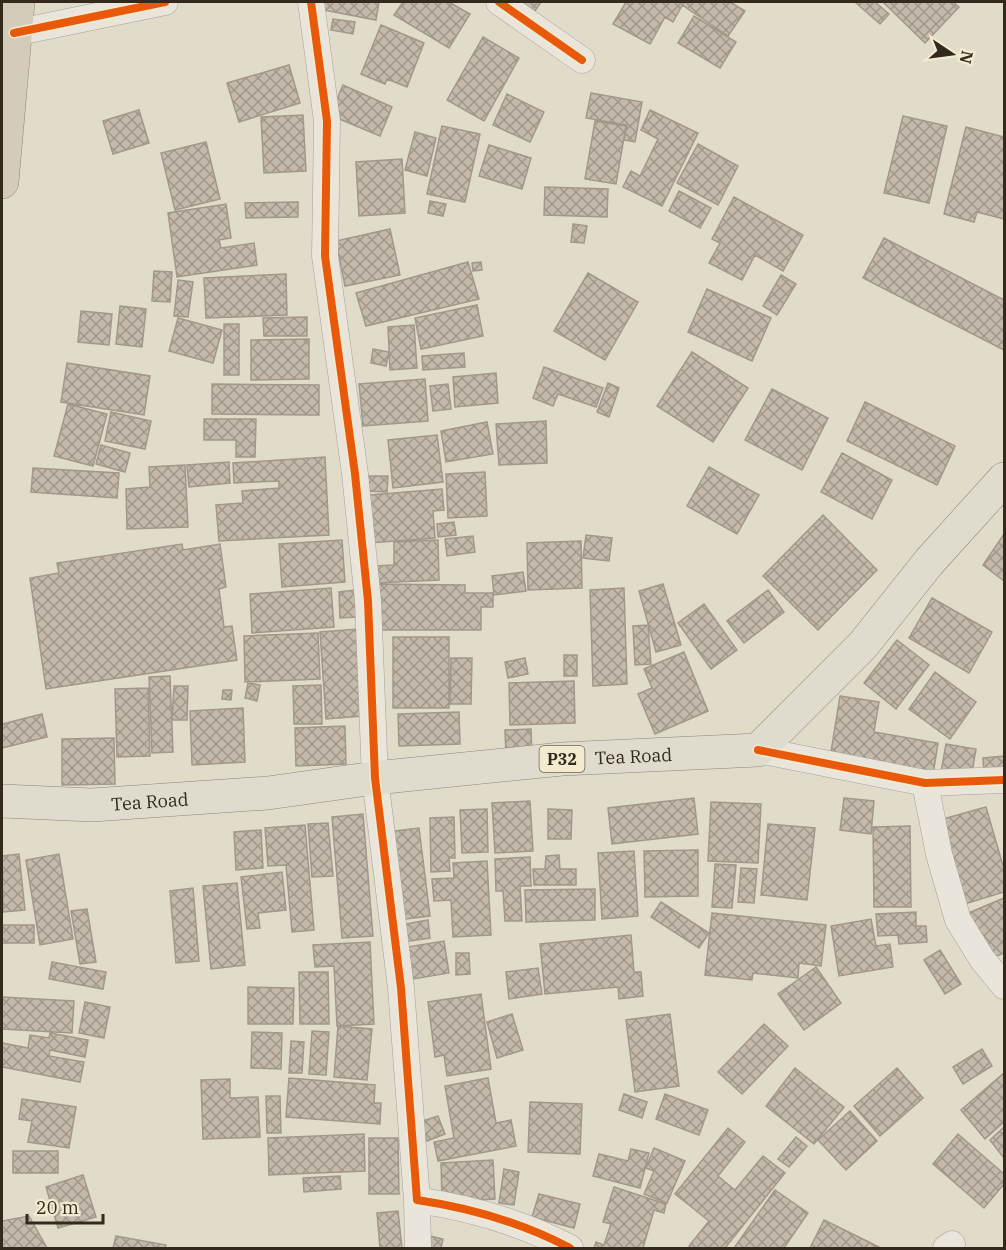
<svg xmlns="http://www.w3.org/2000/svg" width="1006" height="1250" viewBox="0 0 1006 1250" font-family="'IBM Plex Serif',serif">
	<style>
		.building { fill: url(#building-cross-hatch); stroke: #a1988a; stroke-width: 1.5 }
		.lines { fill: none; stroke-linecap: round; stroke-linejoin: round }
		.minor-casing { stroke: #a6a094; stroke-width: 27 }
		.major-casing { stroke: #8b867a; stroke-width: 34 }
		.highway-casing { stroke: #8b867a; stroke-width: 34 }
		.minor { stroke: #e9e5db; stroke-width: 26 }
		.major { stroke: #e0dccd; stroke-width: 33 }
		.highway { stroke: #d3ccbb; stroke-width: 33 }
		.cycleway-casing { stroke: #f3ebcf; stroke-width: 11 }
		.cycleway { stroke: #e8590c; stroke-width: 8 }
		.labels { text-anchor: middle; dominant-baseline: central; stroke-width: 5; stroke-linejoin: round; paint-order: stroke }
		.shield { fill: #f3ebcf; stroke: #6d6352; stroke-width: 1.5 }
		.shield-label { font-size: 16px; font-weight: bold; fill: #33291d }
		.street-label { font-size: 18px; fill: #33291d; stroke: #f3ebcf }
	</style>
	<defs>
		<pattern id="building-cross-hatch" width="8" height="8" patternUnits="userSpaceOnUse" patternTransform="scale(1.5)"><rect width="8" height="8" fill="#c4baab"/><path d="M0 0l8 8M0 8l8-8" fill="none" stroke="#a0978b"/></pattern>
	</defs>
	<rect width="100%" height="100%" fill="#e1dcca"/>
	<path class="building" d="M324 2H379L376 20 323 10Z
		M403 2H449L470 14 449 48 394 15Z
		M519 2H541L535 11Z
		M626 2H684L673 22 665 17 650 44 613 24Z
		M685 2H730L745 11 728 36 682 5Z
		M855 2H875L889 14 880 24Z
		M883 2H953L959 7 925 43Z
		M694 16 736 42 720 68 678 43Z
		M333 19 355 22 353 34 331 30Z
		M381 25 424 43 407 87 387 79 385 84 361 74Z
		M483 37 519 58 484 121 447 100Z
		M289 65 300 103 239 122 227 83Z
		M343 85 392 107 380 136 330 115Z
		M591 93 642 102 635 142 624 140 627 125 586 118Z
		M507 94 544 112 530 142 493 125Z
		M139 110 149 143 113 154 103 121Z
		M650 110 698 133 662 206 623 187 631 171 640 176 658 139 641 130Z
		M303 115 306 171 264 173 261 117Z
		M903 116 947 126 929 203 884 193Z
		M595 121 626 126 616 184 585 179Z
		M442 126 480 134 465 202 427 194Z
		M966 127 1004 137V219L977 212 974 222 944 214Z
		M415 132 436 138 427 176 405 170Z
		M206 142 220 199 175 210 161 153Z
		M698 144 738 166 718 205 677 183Z
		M489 145 531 158 522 189 479 176Z
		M402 159 405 213 359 216 356 162Z
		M545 187 608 189 607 217 544 215Z
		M679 191 711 208 700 228 669 211Z
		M734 197 803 235 783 271 755 255 742 280 709 263 720 243 712 239Z
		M430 201 446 204 443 216 428 213Z
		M298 202V217L246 218 245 203Z
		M226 204 231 238 219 240 221 248 254 243 257 265 177 277 168 213Z
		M573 224 587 226 584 243 571 242Z
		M390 229 400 275 345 286 336 241Z
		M884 238 1004 300V350L863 278Z
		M468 262 479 299 366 326 356 293Z
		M481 262 482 270 473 271 472 263Z
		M154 271 172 272 170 302 152 301Z
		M588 273 638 302 605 360 554 331Z
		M286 274 287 315 206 318 204 278Z
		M781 275 796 284 777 315 763 306Z
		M178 280 193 282 188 317 174 316Z
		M707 289 771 318 752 361 688 332Z
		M477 305 483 336 421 349 415 318Z
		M120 306 146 309 142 347 116 344Z
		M81 311 112 314 109 345 78 342Z
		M307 317V336H264L263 318Z
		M178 318 222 330 213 363 169 351Z
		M224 324H239V375H224Z
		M414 325 417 368 390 370 388 327Z
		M309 339V379L251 380V340Z
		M373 349 389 352 386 366 371 363Z
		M692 352 748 388 713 442 657 406Z
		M464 353 465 367 423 370 422 356Z
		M67 363 150 376 144 415 61 402Z
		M544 367 603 388 596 407 558 394 553 406 533 398Z
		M496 373 498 403 455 407 453 377Z
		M425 379 428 421 363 426 359 384Z
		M608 383 619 388 609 417 597 412Z
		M212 384 319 385V415L212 414Z
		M448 384 451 409 433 411 430 386Z
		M772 389 828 418 802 470 745 440Z
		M865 402 955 446 937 485 847 441Z
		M68 404 107 414 93 466 54 456Z
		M111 412 151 421 145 449 105 441Z
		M204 419H256L255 457H236V440H204Z
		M546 421 547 463 499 465 496 424Z
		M487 422 493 454 446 462 441 431Z
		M437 435 443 482 393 488 388 440Z
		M101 445 130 453 125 472 96 464Z
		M842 453 892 480 872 519 821 492Z
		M325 457 329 535 219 541 216 505 243 503 242 491 279 488V481L234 483 233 463Z
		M229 462 230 483 189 487 187 465Z
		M185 465 188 527 127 529 126 489 150 487 149 467Z
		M709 467 759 495 737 534 687 506Z
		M33 468 119 473 117 498 31 492Z
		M485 472 487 516 448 518 446 474Z
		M367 476H388L387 492 367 491Z
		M442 489 444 510 433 511 435 538 369 543 370 495Z
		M823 515 877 570 818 630 763 576Z
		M454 522 456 535 438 537 437 524Z
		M1004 534V581L983 565Z
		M586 535 612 538 609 561 583 558Z
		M473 536 475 552 447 556 445 539Z
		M342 540 345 582 282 587 279 544Z
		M438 540 439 580 376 583 375 566 394 565V542Z
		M581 541 582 588 528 590 527 543Z
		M182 544 183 550 220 544 226 587 219 589 224 627 232 626 237 660 46 689 30 578 59 573 57 563Z
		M523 572 526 591 494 595 492 576Z
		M374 584 465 585V593H493V607H481V630H374Z
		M663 584 681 645 656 652 639 591Z
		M331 588 334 627 252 633 250 594Z
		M624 588 627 684 593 686 590 590Z
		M355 590 357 617 340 618 339 592Z
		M768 590 784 612 744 643 727 621Z
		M932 598 992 632 969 673 909 638Z
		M704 604 737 650 711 669 678 623Z
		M648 625 651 664 635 665 633 626Z
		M358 629 363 716 326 719 320 632Z
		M318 633 320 679 245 682 244 636Z
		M393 637H449V708H393Z
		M897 640 929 665 896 709 864 683Z
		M684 652 708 711 655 734 638 694 652 688 644 669Z
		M564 655H577V676H564Z
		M451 658H472L471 704H450Z
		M525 658 528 674 508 678 505 662Z
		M935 672 976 702 950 739 909 709Z
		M170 676 173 752 152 753 149 677Z
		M574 681 575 723 510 725 509 683Z
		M248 683 260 685 257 701 245 698Z
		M321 685 322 724H294L293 686Z
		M174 686H188L187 720H172Z
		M148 688 150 756 117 757 115 689Z
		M223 690H232L231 700 222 699Z
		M840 696 879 702 874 732 938 743 933 775 830 758Z
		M243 708 245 762 192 765 190 711Z
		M459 712 460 744 399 746 398 714Z
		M42 714 47 737 2 748V724Z
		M345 726 346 764 296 766 295 728Z
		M531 729 532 756 506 757 505 730Z
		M114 738 115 784 62 785V739Z
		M946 744 976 749 971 778 941 772Z
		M1004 756V776L984 777 983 758Z
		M694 798 698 834 612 844 608 808Z
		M844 798 874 801 871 834 840 830Z
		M530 801 533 851 495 853 492 803Z
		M711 802 761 804 758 863 708 861Z
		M986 807 1004 869V892L961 905 936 821Z
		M487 809 488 852 462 853 460 810Z
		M548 809 572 810 571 839H548Z
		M363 814 373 936 342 938 332 817Z
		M454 817 455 858H449L450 871 431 872 430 818Z
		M328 823 333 876 312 877 308 824Z
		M768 824 815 828 807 900 761 895Z
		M305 825 314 930 292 932 286 865 268 866 265 828Z
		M910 826 911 907H874L873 827Z
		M419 828 430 916 397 920 387 832Z
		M261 830 263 868 236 870 234 832Z
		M698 850V896L645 897 644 851Z
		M634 851 638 916 602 919 598 853Z
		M19 854 25 910 3 912 2 856Z
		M59 854 73 939 40 945 26 860Z
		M559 855 560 869H576V885H534L533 869H545L546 856Z
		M530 857 531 886H520L522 921H505L503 891H496L495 859Z
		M487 861 491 935 453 937 451 900 434 901 432 879 454 878 453 863Z
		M715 864 736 865 732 908 712 907Z
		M741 868 757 869 754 903 738 902Z
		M282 872 286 910 258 913 260 928 247 929 241 877Z
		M237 883 245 965 211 969 203 886Z
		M193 888 199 961 176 963 170 891Z
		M595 889V920L526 922 525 890Z
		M1004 898V953L983 962 964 915Z
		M661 902 709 933 699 948 651 917Z
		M87 909 96 962 80 964 71 911Z
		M916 912V926H926L927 942 899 944 898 935 878 936 876 914Z
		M712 913 826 925 821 966 799 963 798 978 753 973 752 980 705 975Z
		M871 919 876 946 890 944 893 967 839 976 831 926Z
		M428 920 430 938 403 942 400 925Z
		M2 925H34V943H2Z
		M631 935 634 972H641L643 996 619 999 618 987 545 994 540 944Z
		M444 941 449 973 413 979 407 947Z
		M370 942 374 1024 337 1026 334 966 315 967 313 945Z
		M940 950 961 984 945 994 924 960Z
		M456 953H469L470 974 456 975Z
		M52 962 106 972 103 989 49 979Z
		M816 967 841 1003 804 1030 778 994Z
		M538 968 542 994 509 999 506 972Z
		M299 972H328L329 1024H300Z
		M248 987 294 988 293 1024H248Z
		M481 994 491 1069 447 1076 444 1055 435 1057 428 1002Z
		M2 997 74 1001 72 1033 2 1029Z
		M85 1002 110 1007 104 1038 79 1033Z
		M512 1014 523 1050 497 1058 487 1022Z
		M670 1014 679 1086 635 1092 626 1020Z
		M764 1024 788 1046 742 1094 718 1072Z
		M338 1026 372 1029 367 1080 334 1077Z
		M312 1031 329 1032 326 1075 309 1074Z
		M252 1032 282 1033 281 1069 251 1068Z
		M50 1033 88 1040 85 1057 50 1050 49 1056 84 1062 80 1082 2 1067V1043L28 1048 30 1035 49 1038Z
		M291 1041 304 1042 302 1073H289Z
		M982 1049 992 1066 963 1084 953 1067Z
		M795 1068 844 1107 814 1144 766 1106Z
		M897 1068 923 1098 880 1136 854 1106Z
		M1004 1073V1122L985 1139 961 1110Z
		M289 1078 375 1085 374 1103H381L380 1124 286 1117Z
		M488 1078 496 1123 511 1120 516 1146 438 1161 434 1142 454 1138 445 1086Z
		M230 1079V1098L258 1097 260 1137 203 1139 201 1080Z
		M624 1094 647 1102 642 1118 619 1110Z
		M665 1094 708 1110 699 1135 656 1119Z
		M266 1096H280L281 1133H267Z
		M22 1099 76 1107 69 1148 28 1142 32 1121 19 1119Z
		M530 1102 582 1104 580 1154 528 1152Z
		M850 1111 877 1141 846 1170 818 1140Z
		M438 1116 445 1134 427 1141 420 1122Z
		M1004 1127V1158L990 1140Z
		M728 1128 745 1142 718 1176 735 1190 763 1156 785 1173 725 1248H692L689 1246 709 1221 675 1194Z
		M364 1134 365 1171 269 1175 268 1138Z
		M958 1134 1004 1174V1184L984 1208 933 1164Z
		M796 1137 807 1146 789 1167 778 1159Z
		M369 1138H398L399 1194H369Z
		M654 1148 685 1161 667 1203 644 1194 654 1171 646 1168Z
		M631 1149 649 1153 640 1188 593 1176 599 1154 628 1161Z
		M13 1151H58V1173H13Z
		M493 1160 495 1199 442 1202 441 1163Z
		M504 1169 519 1172 514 1205 499 1203Z
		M83 1175 96 1217 58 1228 46 1187Z
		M340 1176 341 1189 304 1192 303 1178Z
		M614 1187 666 1204 664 1213 654 1210 643 1248H594L596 1242 604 1245 611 1224 603 1222Z
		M775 1190 808 1213 784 1248H734Z
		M539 1194 580 1204 574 1228 532 1217Z
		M398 1211 402 1248H380L377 1213Z
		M29 1216 47 1248H2V1221Z
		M824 1220 881 1248H810Z
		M116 1236 166 1245 165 1248H113Z
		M430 1236 443 1239 441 1248H428Z"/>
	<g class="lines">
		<defs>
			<path id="minor" d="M311 2 327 121 325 256 355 474 368 601 375 778 401 988 417 1200C471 1208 521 1222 570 1248
				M499 2 582 60
				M14 33 165 2
				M758 750 925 783 1004 780
				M925 783 939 854 958 920 982 959 1004 986
				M417 1200 418 1248
				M946 1248 952 1244"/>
			<g id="major">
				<path id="s1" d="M2 801 92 805 268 793 375 778 562 759 758 750 863 645 929 562 1004 479"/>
			</g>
			<path id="highway" d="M2 182 18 2"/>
		</defs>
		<use href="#minor" class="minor-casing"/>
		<use href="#major" class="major-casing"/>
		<use href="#highway" class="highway-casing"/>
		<use href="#minor" class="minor"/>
		<use href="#major" class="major"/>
		<use href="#highway" class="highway"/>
		<defs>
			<path id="cycleway" d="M311 2 327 121 325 256 355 474 368 601 375 778 401 988 417 1200C471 1208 521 1222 570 1248
				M499 2 582 60
				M14 33 165 2
				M758 750 925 783 1004 780"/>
		</defs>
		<use href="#cycleway" class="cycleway-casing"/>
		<use href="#cycleway" class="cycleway"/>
	</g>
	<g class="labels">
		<rect class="shield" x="539.5" y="746" width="45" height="26" rx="4.5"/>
		<g class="shield-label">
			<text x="562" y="759">P32</text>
		</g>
		<g class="street-label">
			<text stroke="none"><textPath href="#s1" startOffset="634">Tea Road</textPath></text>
			<text stroke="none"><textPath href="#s1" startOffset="148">Tea Road</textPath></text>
		</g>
	</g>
	<rect width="1006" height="1250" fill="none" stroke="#33291d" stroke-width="6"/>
	<g transform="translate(952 54) rotate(103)" stroke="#f3ebcf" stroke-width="4.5" paint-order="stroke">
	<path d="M0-4.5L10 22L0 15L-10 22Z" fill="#33291d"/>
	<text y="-9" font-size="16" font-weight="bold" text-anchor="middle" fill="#33291d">N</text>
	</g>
	<path d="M27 1214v9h76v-9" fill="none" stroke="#33291d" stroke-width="3"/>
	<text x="36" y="1214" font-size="18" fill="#33291d" stroke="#f3ebcf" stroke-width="4.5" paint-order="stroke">20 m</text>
</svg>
